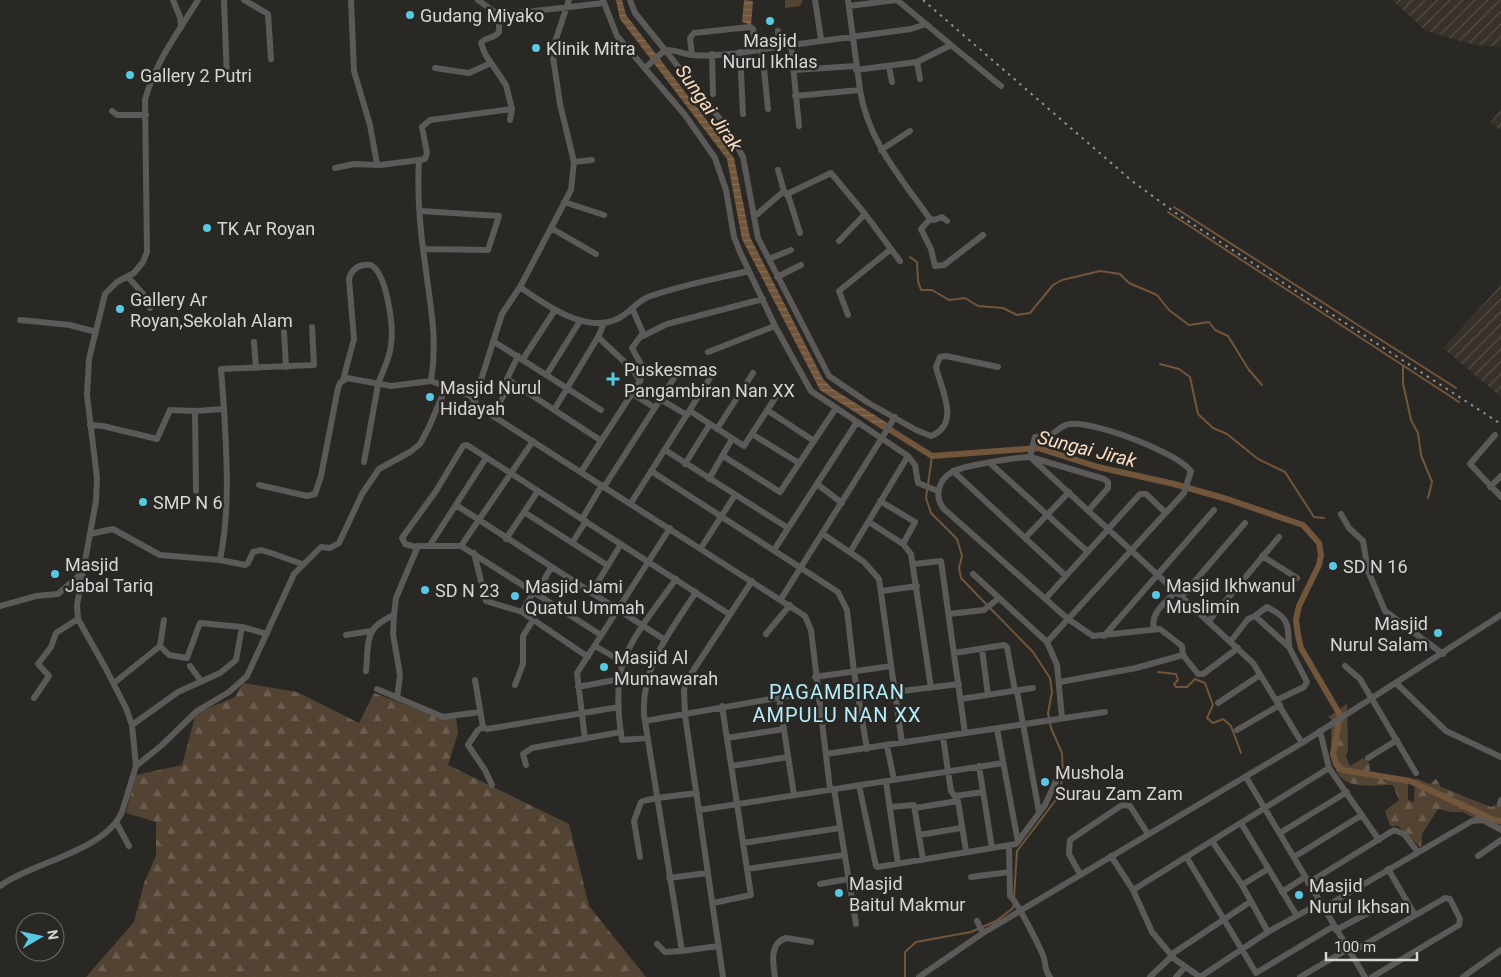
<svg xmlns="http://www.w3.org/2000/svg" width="1501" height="977" viewBox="0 0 1501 977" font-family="Roboto,sans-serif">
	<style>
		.industrial { fill: url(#industrial-furrows) }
		.forest { fill: url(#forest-firs) }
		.water { fill: url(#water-rules) }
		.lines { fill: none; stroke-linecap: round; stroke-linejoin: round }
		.stream { stroke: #72563b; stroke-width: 2 }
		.canal { stroke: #72563b; stroke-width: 6 }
		.minor { stroke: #5b5a59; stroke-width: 6 }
		.rail { stroke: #94928f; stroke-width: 2; stroke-dasharray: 2.5 5; stroke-linecap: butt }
		.poi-dot { fill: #58c9e3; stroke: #2a2825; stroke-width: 2 }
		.labels { text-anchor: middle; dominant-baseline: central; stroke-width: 5; stroke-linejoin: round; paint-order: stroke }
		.poi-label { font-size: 18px; fill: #d8d6d4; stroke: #2a2825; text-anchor: start }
		.water-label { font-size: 19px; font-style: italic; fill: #fcddc0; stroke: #2a2825 }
		.quarter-label { font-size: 20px; letter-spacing: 1px; fill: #b5edfb; stroke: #2a2825 }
	</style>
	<defs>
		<pattern id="industrial-furrows" width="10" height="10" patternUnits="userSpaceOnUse" patternTransform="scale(1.25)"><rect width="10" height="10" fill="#38312a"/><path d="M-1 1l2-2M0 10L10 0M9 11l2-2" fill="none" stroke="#544e48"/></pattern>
		<pattern id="forest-firs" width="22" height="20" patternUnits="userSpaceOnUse" patternTransform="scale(1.25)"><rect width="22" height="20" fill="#534333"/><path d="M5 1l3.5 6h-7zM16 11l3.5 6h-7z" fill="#6b5d50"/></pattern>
		<pattern id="water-rules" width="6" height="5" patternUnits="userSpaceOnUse" patternTransform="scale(1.25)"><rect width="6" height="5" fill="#72563b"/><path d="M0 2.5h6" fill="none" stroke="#856e56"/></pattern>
	</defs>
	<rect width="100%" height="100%" fill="#2a2825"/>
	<path class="industrial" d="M1392 0H1501V47L1474 45 1426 31Z
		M1501 109V130L1490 123Z
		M1501 285V397L1443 348Z"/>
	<path class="forest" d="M785 0H803L800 6 785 8Z
		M243 683 297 692 359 723 374 693 444 719 456 718 458 733 448 765 569 824 589 906 646 977H86L134 922 144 883 156 856V822L126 813 136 775 182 765 196 713 235 697Z
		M1347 704 1348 750 1346 756 1350 766 1363 758 1370 764 1369 775 1377 772 1384 781 1396 776 1408 782V800L1414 802 1415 778 1430 784 1436 779 1441 787 1491 807 1501 803V833L1463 812H1451L1438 809 1422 834 1421 848 1398 826H1390L1385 811 1399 800 1393 785C1380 785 1365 787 1353 784 1326 778 1332 739 1331 718H1327Z"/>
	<path class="water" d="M616 0H622L626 15 725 144 734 158 750 237 823 379 833 389 892 426 888 433 820 390 742 239 727 159 620 19Z
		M744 0 753 1 751 25 742 22Z"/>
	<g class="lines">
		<path class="stream" d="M1174 207 1456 388
			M1168 212 1459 402
			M910 257 917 262 918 281 921 290H932L949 300 965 298 978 306 1003 308 1017 315 1030 313 1053 285 1062 280 1100 271 1120 274 1129 283 1157 295 1169 310 1189 325 1209 322 1215 330 1228 336 1249 370 1262 385
			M1160 364 1179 369 1190 377 1198 414 1213 428 1227 434 1258 459 1285 472 1314 517 1324 518
			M1403 366V383L1411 420 1418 433 1421 455 1432 482 1428 498
			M928 485 932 456
			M927 490 926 498 931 513 957 539 962 556 959 568 961 578 986 604
			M990 608 1033 652 1050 678 1052 692 1048 713 1051 728 1062 753 1063 776 1058 797 1017 851 1014 898
			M1158 672 1176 674 1178 680 1174 684 1176 687H1187L1195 679 1205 683 1213 705 1207 718 1213 723 1223 719 1231 726 1241 753
			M905 977V952L916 942 971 932 996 921 1012 909 1014 905"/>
		<path class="canal" d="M884 426 932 456 1038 448 1098 467 1174 484 1227 499 1303 525 1319 543 1321 555 1319 565 1299 606 1296 620 1298 635 1301 648 1340 715 1333 754 1336 764 1343 770 1410 781 1494 820 1501 821"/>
		<path class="minor" d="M173 0 180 17 181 27
			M224 0 227 80
			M244 0 268 14 271 59
			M351 0 354 71 370 125 377 164
			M478 0 499 15 604 3
			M603 0 617 36 685 115 715 158 726 190 734 237 740 252 775 326 811 391 908 456 915 465 918 483 938 491
			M630 0 635 13 665 50C675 49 682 54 692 55 720 58 762 49 791 45L799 126
			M815 0 821 39
			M848 0 860 90
			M897 0 926 24
			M849 6 896 0
			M778 31 779 46
			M791 45 911 29 926 24 951 45
			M762 49 768 109
			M740 52 743 114
			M712 54 713 94
			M692 55 690 38 694 33 750 27 753 29 756 50
			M917 62 920 79
			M889 66 892 82
			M435 68 469 73 491 63
			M645 68 665 50 724 124 736 144 743 157 758 238 829 376 867 402 916 430 931 436C962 424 940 387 936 367L940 357 946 356 998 367
			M794 70 856 66
			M856 70 917 62 951 45 1001 86
			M795 96 860 90C868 141 901 178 930 219L921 229 931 249 935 266 944 265 983 235
			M112 111 117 115H146
			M510 120 512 109
			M881 150 910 131
			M574 162 592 160
			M335 168 354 164 380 165 419 160
			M785 192 789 198 800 233
			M787 194 831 173 865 214 900 261
			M564 202 604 215
			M421 211 499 216 488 250 424 249
			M754 217 784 191 778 170
			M930 219 934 220 942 217 947 221
			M551 228 596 254
			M839 241 865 214
			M769 259 791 250
			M128 277 144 295 150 308
			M777 277 801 265
			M520 287C544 304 586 334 617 319 629 314 636 302 648 297 681 285 715 279 749 271
			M632 308 643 333 632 348 644 370 640 381
			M848 315 839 291 891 249
			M20 320 70 325 96 332
			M284 332 286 367
			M643 336 667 324 763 299
			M493 341 601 410
			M254 342 256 368
			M708 352 775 326
			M518 356 507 379 600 440
			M523 359 555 310
			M547 374 580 321
			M343 380 354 339 349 279C352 268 360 264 371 265 387 274 394 327 391 345 390 359 382 371 378 385 373 411 369 436 364 462
			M431 381C438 338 430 305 425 263 420 230 417 194 419 160L425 159 427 153 422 127 430 120 512 109 506 85 485 54 481 43C485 37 494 39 499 32V15
			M633 394 655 408
			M471 397 479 407 805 616 811 630 830 789
			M475 399 502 314 520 287 571 190 574 162 560 104 553 57 554 45 569 0
			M660 399 687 415
			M554 410 598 337
			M767 410 814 441
			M195 411 224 409 221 369 314 365 312 327
			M690 411 744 446 777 395
			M492 415 512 382
			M90 425 103 426 157 439 170 410 195 411 196 491
			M717 429 753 373
			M752 434 799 463
			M1495 435 1470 464 1501 497
			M665 450 788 528
			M723 456 780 492 836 408
			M990 463 1088 552
			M685 464 710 424
			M651 471 838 592 847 610 854 672 867 749
			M953 471 1066 576
			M581 472 640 381 633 370 598 337 604 323
			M709 479 732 439
			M817 484 842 503
			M259 485 307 496 315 494 321 476 338 388 340 383 347 378 391 386 431 381 468 395
			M604 487 676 375
			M1490 487 1501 476
			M880 501 915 522 903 544
			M631 503 715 370
			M456 505 665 640
			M524 512 607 565
			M1341 514 1349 528 1363 541 1368 571 1385 611 1443 654
			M582 519 602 485
			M869 522 903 544 911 554 931 688
			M90 534 113 529 160 555 220 560C230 510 227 460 224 409
			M823 534 864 562 879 579 902 743
			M1025 538 1069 492
			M506 539 538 491
			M572 543 586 521
			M430 545 486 458
			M461 546 533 441
			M416 547 405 544 402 538 436 491 463 446 467 445 729 614
			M701 548 735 495
			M774 550 857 422
			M850 552 908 456
			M474 553 486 601 522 612 588 657
			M1262 556 1297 578
			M220 560 245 565 248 563 253 552 261 550 274 554 302 564
			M914 564 941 561 965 733
			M973 574 1047 642 1057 665 1062 718
			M882 591 917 586
			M696 592C671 631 641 666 644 715L682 951 718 946
			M536 593 551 568
			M591 593 621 544
			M1182 596 1245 523
			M1046 598 1140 494H1146L1166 513
			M781 599 895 417
			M0 606 36 596 58 594 85 570
			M522 612 534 591
			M949 614 984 610 999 598
			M1255 616 1267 607C1289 618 1288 623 1289 647
			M1208 622 1279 537
			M1154 628C1150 613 1166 602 1176 591
			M766 634 790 605
			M346 635 371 631
			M1104 636 1214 510
			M1231 641 1248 619 1255 616 1289 647 1307 682 1304 687 1277 700
			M1047 642 1184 493 1191 471C1176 452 1094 421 1070 424 1061 425 1057 432 1050 435 1046 437 1039 436 1035 437L1030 457 1104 479 1108 482V488L1088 511
			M160 646 169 655 187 658 200 623 242 627
			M595 646 623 662
			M1238 648 1203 674H1198L1183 655 1182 646 1160 629 1093 636 1068 619 944 509C934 497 938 480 952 472 965 465 1014 458 1030 457L1253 663 1302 743
			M982 649 988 695
			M954 653 1004 645 1007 647 1015 691
			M190 666 201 681
			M1345 666 1360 679 1416 773
			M366 671C369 642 363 628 394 615
			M815 677 891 666
			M475 680 483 727 487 729 619 707
			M1060 682 1136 668 1183 655
			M114 683 160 646 164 620
			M1396 683 1446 731 1501 757
			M515 685 523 664V636L533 620
			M578 687 620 679
			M377 689 443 717 480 712
			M1017 691 1039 812
			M894 692 959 684
			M779 697 794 795
			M34 698 49 676 38 664 51 647 56 633 78 619
			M397 698 400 675 393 634 394 615 396 598 418 546H461L601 635
			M961 699 1033 688
			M1218 703 1260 675
			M645 721 817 691
			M132 725 178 692 220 673 236 660 242 627 267 634
			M483 727 478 730 468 745 485 770 492 785
			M997 729 1018 842
			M1237 730 1280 705
			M1320 731 1329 768 1379 840
			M943 737 951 791 958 801 966 851
			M648 738 622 740C618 715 615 684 624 660 634 633 659 603 676 579
			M727 738 784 729
			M585 739 577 673 670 528
			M887 746 894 780
			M826 754 1105 712
			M1368 758 1397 740
			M526 765 523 754 532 748 621 732
			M136 766 162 745 197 711 229 692 247 676 294 574 321 547 330 548 339 543 362 494 379 469 410 452 420 444 429 427 446 387
			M732 766 788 757
			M979 766 992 848
			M1246 777 1365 977
			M886 782 898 864
			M859 785 876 866 878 867 1016 844 1045 805 1057 779
			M834 789 856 924
			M955 796 983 792
			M1500 804 1501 800
			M890 807 914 805 923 860
			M915 808 958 801
			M699 810 1003 763
			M116 822 129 846
			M1241 823 1297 916
			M1280 833 1347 792
			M919 835 961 828
			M1212 841 1242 885 1268 932
			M743 843 840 828
			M1009 846 1010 896C1017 901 1038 944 1043 955 1046 963 1044 970 1050 977
			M1111 856 1133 890 1329 768
			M1478 856 1501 840
			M640 857 634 821 641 802C648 798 685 795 697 793
			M1294 857 1362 815
			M1187 858 1256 973 1334 926
			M747 869 844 855
			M1388 869 1415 915
			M1080 874 1069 854 1070 840 1122 805 1130 806 1148 834
			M971 877 1009 872
			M669 878 707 873
			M1308 883 1394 830 1404 834 1417 851
			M820 884 848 879
			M1242 885 1268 869
			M0 886C32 862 104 852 122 812L136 766 132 725 126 708 106 669 78 619 77 605 96 501 97 478 87 395 89 359 105 294 117 282 134 273 143 262 147 252 145 100C155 62 178 33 198 0
			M1133 890 1152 932 1172 956 1150 977
			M1282 892 1305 877
			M713 903 751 895 722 706
			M1323 908 1472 821 1483 820 1501 830
			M977 921 983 933
			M1336 930 1385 904
			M657 944 665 952 682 951
			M1350 953 1445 898 1450 899 1460 919 1459 925 1372 977
			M723 977 685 715 684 690 687 680 752 581
			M775 977C773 964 769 943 786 938L811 942
			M919 977 983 933 1302 743 1501 615
			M1176 977 1185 967
			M1200 977 1268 932 1320 903
			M1200 977 1173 958 1172 954 1250 902
			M1300 977 1348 949
			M1463 977 1501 950"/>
		<path class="rail" d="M923 0 1132 181 1180 216 1501 424"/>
	</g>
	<g class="poi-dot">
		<circle cx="410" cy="15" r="5"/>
		<circle cx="770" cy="21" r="5"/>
		<circle cx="536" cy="48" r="5"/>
		<circle cx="130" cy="75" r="5"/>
		<circle cx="207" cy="228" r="5"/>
		<circle cx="120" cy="309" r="5"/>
		<path d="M610.5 371.5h5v5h5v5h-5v5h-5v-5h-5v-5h5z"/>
		<circle cx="430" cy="397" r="5"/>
		<circle cx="143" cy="502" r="5"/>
		<circle cx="1333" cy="566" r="5"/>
		<circle cx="55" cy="574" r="5"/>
		<circle cx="425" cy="590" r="5"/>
		<circle cx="1156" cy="595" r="5"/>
		<circle cx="515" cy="596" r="5"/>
		<circle cx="1438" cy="633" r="5"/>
		<circle cx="604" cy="667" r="5"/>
		<circle cx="1045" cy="782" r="5"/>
		<circle cx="839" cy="893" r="5"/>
		<circle cx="1299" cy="895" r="5"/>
	</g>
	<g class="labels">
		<g class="poi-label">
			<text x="420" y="15">Gudang Miyako</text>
			<text x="770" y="40" text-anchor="middle">Masjid<tspan x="770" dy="21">Nurul Ikhlas</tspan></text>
			<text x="546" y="48">Klinik Mitra</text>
			<text x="140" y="75">Gallery 2 Putri</text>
			<text x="217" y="228">TK Ar Royan</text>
			<text x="130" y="299">Gallery Ar<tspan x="130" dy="21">Royan,Sekolah Alam</tspan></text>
			<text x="624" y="369">Puskesmas<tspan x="624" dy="21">Pangambiran Nan XX</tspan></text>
			<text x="440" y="387">Masjid Nurul<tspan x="440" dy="21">Hidayah</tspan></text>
			<text x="153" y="502">SMP N 6</text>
			<text x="65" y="564">Masjid<tspan x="65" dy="21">Jabal Tariq</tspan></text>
			<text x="1343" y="566">SD N 16</text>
			<text x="1166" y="585">Masjid Ikhwanul<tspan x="1166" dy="21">Muslimin</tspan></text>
			<text x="525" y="586">Masjid Jami<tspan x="525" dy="21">Quatul Ummah</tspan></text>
			<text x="435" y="590">SD N 23</text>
			<text x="1428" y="623" text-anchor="end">Masjid<tspan x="1428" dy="21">Nurul Salam</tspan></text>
			<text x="614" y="657">Masjid Al<tspan x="614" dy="21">Munnawarah</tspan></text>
			<text x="1055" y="772">Mushola<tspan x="1055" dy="21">Surau Zam Zam</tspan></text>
			<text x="849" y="883">Masjid<tspan x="849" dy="21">Baitul Makmur</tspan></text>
			<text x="1309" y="885">Masjid<tspan x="1309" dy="21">Nurul Ikhsan</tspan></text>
		</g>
		<g class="water-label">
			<text transform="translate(709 108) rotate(55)">Sungai Jirak</text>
			<text transform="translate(1087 449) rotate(14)">Sungai Jirak</text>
		</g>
		<g class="quarter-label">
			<text x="837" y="692">PAGAMBIRAN<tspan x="837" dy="23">AMPULU NAN XX</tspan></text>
		</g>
	</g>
	<g transform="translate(40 937) rotate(81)"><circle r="24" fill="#2a2825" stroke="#706e6b"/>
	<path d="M0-4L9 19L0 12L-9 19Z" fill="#58c9e3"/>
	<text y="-8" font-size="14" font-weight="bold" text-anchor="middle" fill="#d8d6d4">N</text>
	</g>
	<path d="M1326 952v8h91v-8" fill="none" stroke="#d8d6d4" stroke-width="2.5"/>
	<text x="1334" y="952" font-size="15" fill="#d8d6d4" stroke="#2a2825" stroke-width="4" paint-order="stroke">100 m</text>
</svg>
